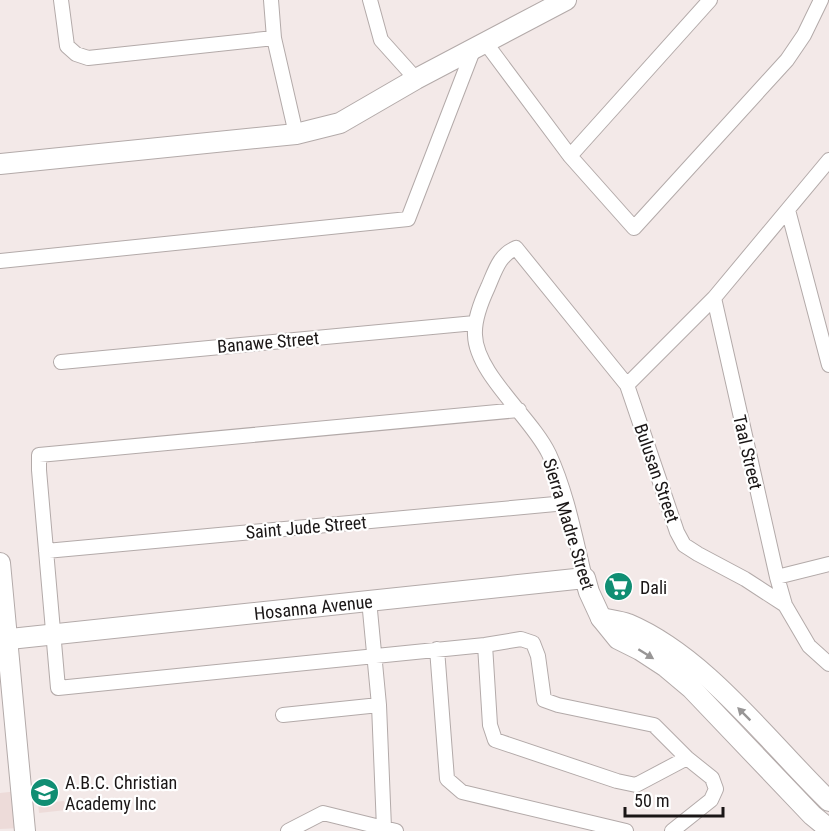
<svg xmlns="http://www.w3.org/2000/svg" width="829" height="831" viewBox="0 0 829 831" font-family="'Roboto Condensed',sans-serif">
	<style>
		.built { fill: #eddbd9 }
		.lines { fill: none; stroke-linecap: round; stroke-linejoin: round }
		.street-casing { stroke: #b3aaa9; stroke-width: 16 }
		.secondary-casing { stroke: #b3aaa9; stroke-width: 22 }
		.street { stroke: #fff; stroke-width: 14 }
		.secondary { stroke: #fff; stroke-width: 20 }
		.oneway { fill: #989696 }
		.labels { text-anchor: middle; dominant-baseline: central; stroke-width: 4.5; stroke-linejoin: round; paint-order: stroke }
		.street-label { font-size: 18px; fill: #1a1616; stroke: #fff }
		.poi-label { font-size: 18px; fill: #1a1616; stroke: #fff; text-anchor: start }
	</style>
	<rect width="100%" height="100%" fill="#f3e9e8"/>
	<path class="built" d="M51 780 53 802 64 801 66 810 39 813 36 782Z
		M18 791 21 828 0 829V793Z"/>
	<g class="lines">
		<defs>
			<path id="street" d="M61 0 67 46 76 54 88 58 274 38
				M271 0 274 38 296 134
				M370 0 381 40 416 79
				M485 42 570 156 634 228 787 60 804 35 821 0
				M570 156 710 0
				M788 210 829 365
				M0 261 408 219 474 48
				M714 298 777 577 785 605
				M61 362 475 323
				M627 385 714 298 829 160
				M519 410 39 455V470L58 688 485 645 521 639 533 643 538 656 544 700 558 705 654 725 687 758 712 778 716 789 711 800 672 831
				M46 551 566 503
				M777 577 829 564
				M585 578C575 537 567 493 549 454 532 418 476 374 475 335 474 319 481 302 488 287 495 271 499 255 516 248L627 385 677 532 684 545 698 554 745 579 785 605 809 646 829 664
				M369 600 379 705 384 828
				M485 645 490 725 495 740 617 781 636 785 687 758
				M437 649 447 779 462 792 626 831
				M283 715 379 705
				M288 831 323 813 396 831"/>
			<g id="secondary">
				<path d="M0 164 296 134 340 123 416 79 566 0"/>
				<path d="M0 563 25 831"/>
				<path d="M601 618C610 620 620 621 628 624 706 657 769 743 829 801"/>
				<path id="s1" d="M0 640 585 578 589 592 601 618 618 639 640 650 666 667 691 688 812 815 829 829"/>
			</g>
		</defs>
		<use href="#street" class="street-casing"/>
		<use href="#secondary" class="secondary-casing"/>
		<use href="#street" class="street"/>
		<use href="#secondary" class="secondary"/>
	</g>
	<defs><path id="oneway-solid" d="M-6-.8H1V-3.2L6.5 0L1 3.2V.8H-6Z" transform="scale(1.5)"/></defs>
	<g class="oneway">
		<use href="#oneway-solid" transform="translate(646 654) rotate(32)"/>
		<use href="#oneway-solid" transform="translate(744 714) rotate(-135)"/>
	</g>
	<defs>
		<symbol id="supermarket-disc" viewBox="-11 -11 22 22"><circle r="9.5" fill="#108e73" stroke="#fff"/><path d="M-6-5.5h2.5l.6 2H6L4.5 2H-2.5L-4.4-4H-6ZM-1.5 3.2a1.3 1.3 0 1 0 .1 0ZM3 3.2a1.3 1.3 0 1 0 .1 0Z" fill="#fff"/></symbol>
		<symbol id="school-disc" viewBox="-11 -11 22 22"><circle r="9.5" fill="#108e73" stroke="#fff"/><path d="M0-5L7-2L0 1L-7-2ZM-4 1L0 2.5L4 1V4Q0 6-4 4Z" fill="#fff"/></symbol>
	</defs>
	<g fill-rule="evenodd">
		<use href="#supermarket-disc" x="602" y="570" width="33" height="33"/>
		<use href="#school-disc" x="28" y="776" width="33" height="33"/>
	</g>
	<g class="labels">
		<g class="street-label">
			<text transform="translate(268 342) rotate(-5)">Banawe Street</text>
			<text transform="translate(748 452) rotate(77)">Taal Street</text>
			<text transform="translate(657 473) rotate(71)">Bulusan Street</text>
			<text transform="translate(569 524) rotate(73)">Sierra Madre Street</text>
			<text transform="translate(306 527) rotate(-5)">Saint Jude Street</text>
			<text stroke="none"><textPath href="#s1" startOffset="315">Hosanna Avenue</textPath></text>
		</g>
		<g class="poi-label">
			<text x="640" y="587">Dali</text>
			<text x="65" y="782">A.B.C. Christian<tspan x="65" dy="21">Academy Inc</tspan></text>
		</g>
	</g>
	<path d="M625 807v9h98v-9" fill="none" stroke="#1a1616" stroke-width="3"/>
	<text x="634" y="807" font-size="18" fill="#1a1616" stroke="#ffffff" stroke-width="4.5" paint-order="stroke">50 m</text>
</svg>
